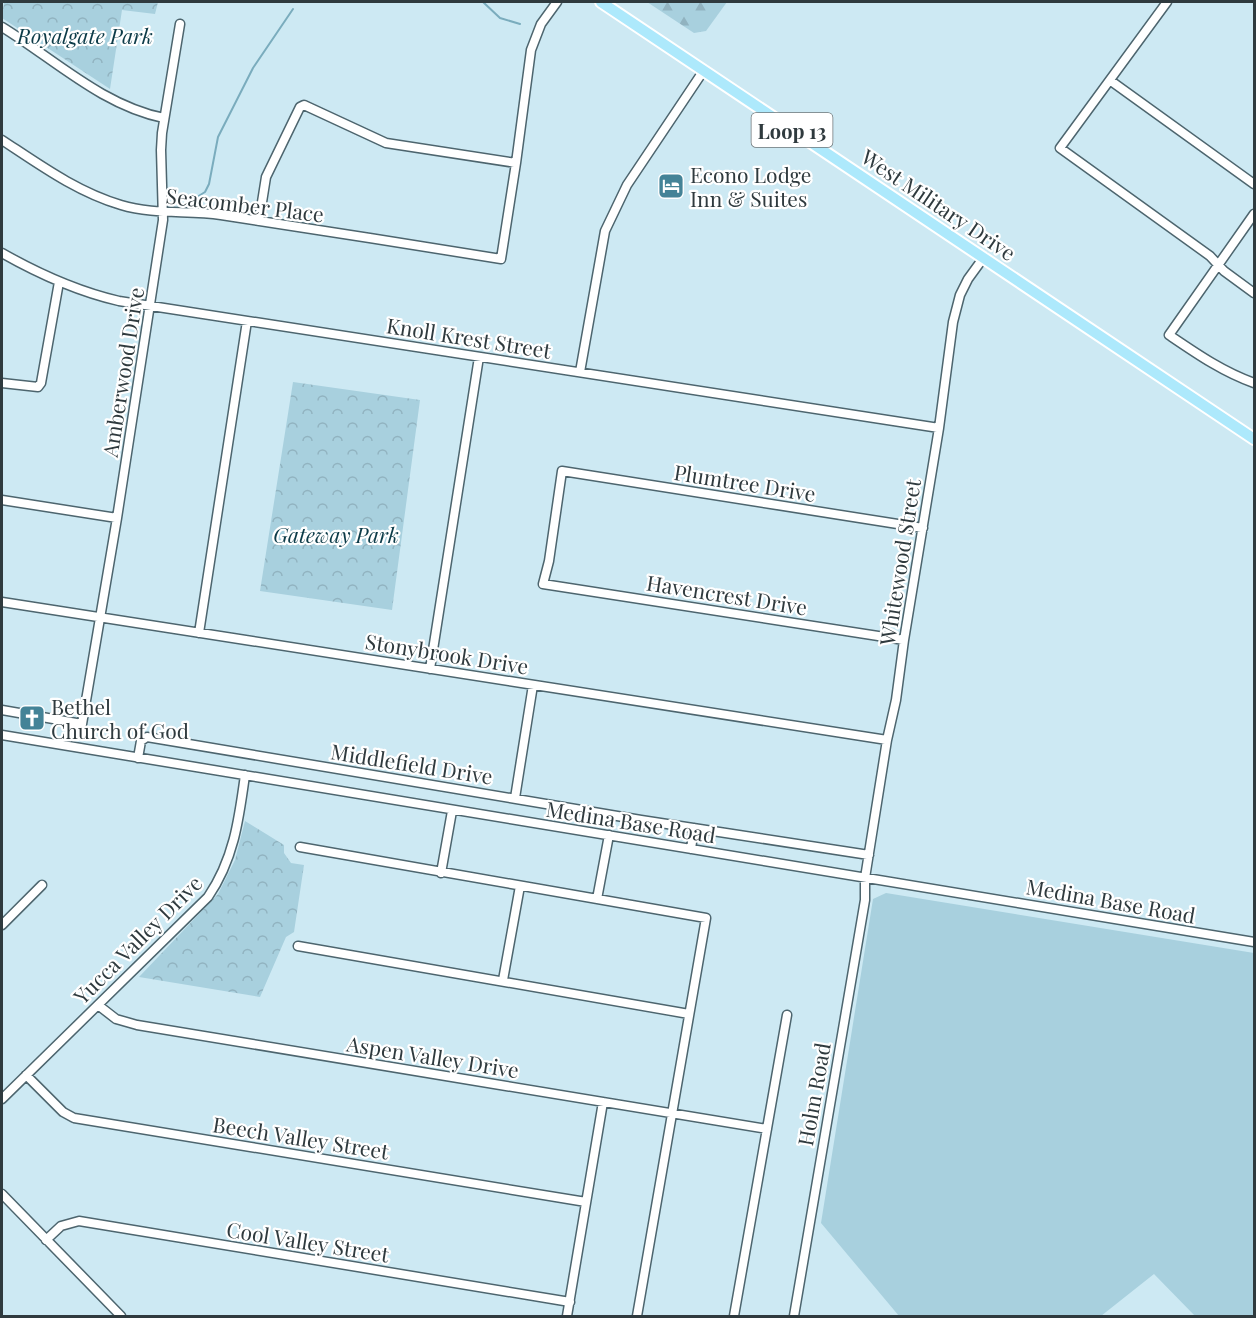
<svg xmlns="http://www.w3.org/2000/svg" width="1256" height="1318" viewBox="0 0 1256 1318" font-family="'Playfair Display',serif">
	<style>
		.green { fill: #a8d0de }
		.forest { fill: url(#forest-firs) }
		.park { fill: url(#park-crowns) }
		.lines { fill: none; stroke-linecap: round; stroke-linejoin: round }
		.stream { stroke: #7aacbd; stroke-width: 2 }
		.minor-casing { stroke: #4d656e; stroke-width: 11 }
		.major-casing { stroke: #fff; stroke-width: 14 }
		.minor { stroke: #fff; stroke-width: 8 }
		.major { stroke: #ade9fc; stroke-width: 10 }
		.labels { text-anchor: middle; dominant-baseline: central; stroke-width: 4.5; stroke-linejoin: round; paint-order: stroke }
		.shield { fill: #fff; stroke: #6d7578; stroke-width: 1.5 }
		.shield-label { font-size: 20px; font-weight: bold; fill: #2f3a3e }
		.park-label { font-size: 21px; font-style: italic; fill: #0c3b48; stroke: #fff }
		.poi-label { font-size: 21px; fill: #2f3a3e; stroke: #fff; text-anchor: start }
		.street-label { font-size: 21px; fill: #2f3a3e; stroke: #fff }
	</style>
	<defs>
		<pattern id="forest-firs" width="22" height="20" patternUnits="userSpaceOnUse" patternTransform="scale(1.5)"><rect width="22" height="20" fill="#a8d0de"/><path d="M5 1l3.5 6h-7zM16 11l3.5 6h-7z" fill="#91b3c0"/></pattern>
		<pattern id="park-crowns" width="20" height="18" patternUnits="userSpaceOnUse" patternTransform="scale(1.5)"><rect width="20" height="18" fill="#a8d0de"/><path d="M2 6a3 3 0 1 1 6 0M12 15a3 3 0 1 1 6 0" fill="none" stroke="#91b3c0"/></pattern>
	</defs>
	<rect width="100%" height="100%" fill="#cde9f3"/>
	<path class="green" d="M886 893 1254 953V1316H1195L1154 1274 1101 1316H899L821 1223 873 899Z"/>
	<path class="forest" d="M647 2H727L706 31 694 33Z"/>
	<path class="park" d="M4 2H158L155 14 122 10 110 89 2 18Z
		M293 382 420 400 392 610 260 591Z
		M245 821 284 845V853L291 863 304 865 294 932 286 937 260 997 139 977 218 894 235 860Z"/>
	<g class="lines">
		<path class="stream" d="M483 2 500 18 520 24
			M177 199 197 197 205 192 209 184 218 137 253 68 293 9"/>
		<defs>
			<path id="minor" d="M1167 2 1060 148 1210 256 1224 271 1254 293
				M2 27C54 59 103 106 164 118
				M1111 81 1254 184
				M2 140C40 165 77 192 121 205 154 215 188 210 221 215 314 229 408 244 501 259L516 163 531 50 541 24 557 2
				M1254 214 1169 335C1197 354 1223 372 1254 383
				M259 221 266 177 300 107 304 105 386 143 516 163
				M2 253C39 274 76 291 119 301L939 428
				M580 372 605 231 627 185 704 70
				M2 383 38 387 41 383 59 282
				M2 500 117 518
				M2 602 887 740
				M199 633 247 321
				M904 640 543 584 549 561 562 471 923 528
				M430 669 479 357
				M2 710 82 724 117 518 163 220 161 150 162 133 180 24
				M2 735 1254 942
				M138 758 141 741 147 737 641 820 869 855
				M515 798 533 685
				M300 847 706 918 637 1316
				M691 849 694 828
				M441 873 452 811
				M597 899 609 835
				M2 925 42 885
				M298 946 689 1014
				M503 980 520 886
				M98 1005 116 1019 137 1025 767 1129
				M26 1075 63 1112 74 1118 586 1202
				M2 1099 208 897C234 859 239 819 245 775
				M2 1194 121 1316
				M46 1240 61 1226 79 1221 570 1302
				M567 1316 603 1102
				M734 1316 787 1015
				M794 1316 865 900V878L887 740 896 700 904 640 939 428 953 322 960 295 968 279 984 257"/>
			<path id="major" d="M601 2 1254 439"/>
		</defs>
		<use href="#minor" class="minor-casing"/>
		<use href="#major" class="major-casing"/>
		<use href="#minor" class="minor"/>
		<use href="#major" class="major"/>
	</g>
	<defs>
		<symbol id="hotel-square" viewBox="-11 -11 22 22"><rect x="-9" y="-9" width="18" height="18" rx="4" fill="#448397" stroke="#fff"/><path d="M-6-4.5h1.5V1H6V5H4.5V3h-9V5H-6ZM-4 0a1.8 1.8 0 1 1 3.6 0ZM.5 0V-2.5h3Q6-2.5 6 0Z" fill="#fff"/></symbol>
		<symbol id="church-square" viewBox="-11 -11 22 22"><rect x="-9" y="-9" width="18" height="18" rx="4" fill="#448397" stroke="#fff"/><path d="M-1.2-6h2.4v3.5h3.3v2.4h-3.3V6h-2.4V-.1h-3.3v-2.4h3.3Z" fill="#fff"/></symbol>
	</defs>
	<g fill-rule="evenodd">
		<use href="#hotel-square" x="656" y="171" width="30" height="30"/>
		<use href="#church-square" x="17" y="703" width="30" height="30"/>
	</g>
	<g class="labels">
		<rect class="shield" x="751.5" y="113" width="81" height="34" rx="4.5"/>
		<g class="shield-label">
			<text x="792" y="130">Loop 13</text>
		</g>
		<g class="park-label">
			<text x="85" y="35">Royalgate Park</text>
			<text x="336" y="534">Gateway Park</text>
		</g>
		<g class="poi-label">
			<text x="690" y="174">Econo Lodge<tspan x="690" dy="24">Inn &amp; Suites</tspan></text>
			<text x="51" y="706">Bethel<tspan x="51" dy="24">Church of God</tspan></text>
		</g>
		<g class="street-label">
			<text transform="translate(245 204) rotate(7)">Seacomber Place</text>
			<text transform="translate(939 204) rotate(34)">West Military Drive</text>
			<text transform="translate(469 337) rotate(9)">Knoll Krest Street</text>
			<text transform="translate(122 372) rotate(-81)">Amberwood Drive</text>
			<text transform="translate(745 482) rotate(9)">Plumtree Drive</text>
			<text transform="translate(899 562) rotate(-81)">Whitewood Street</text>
			<text transform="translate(727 594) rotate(9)">Havencrest Drive</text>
			<text transform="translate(447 653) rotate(9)">Stonybrook Drive</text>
			<text transform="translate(412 763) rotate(9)">Middlefield Drive</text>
			<text transform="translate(631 821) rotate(9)">Medina Base Road</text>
			<text transform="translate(1111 900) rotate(10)">Medina Base Road</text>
			<text transform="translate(137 939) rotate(-45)">Yucca Valley Drive</text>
			<text transform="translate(433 1056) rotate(9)">Aspen Valley Drive</text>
			<text transform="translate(813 1094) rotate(-80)">Holm Road</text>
			<text transform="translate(301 1137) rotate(9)">Beech Valley Street</text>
			<text transform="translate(308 1241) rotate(9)">Cool Valley Street</text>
		</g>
	</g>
	<rect width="1256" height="1318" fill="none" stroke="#2f3a3e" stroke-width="6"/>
</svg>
